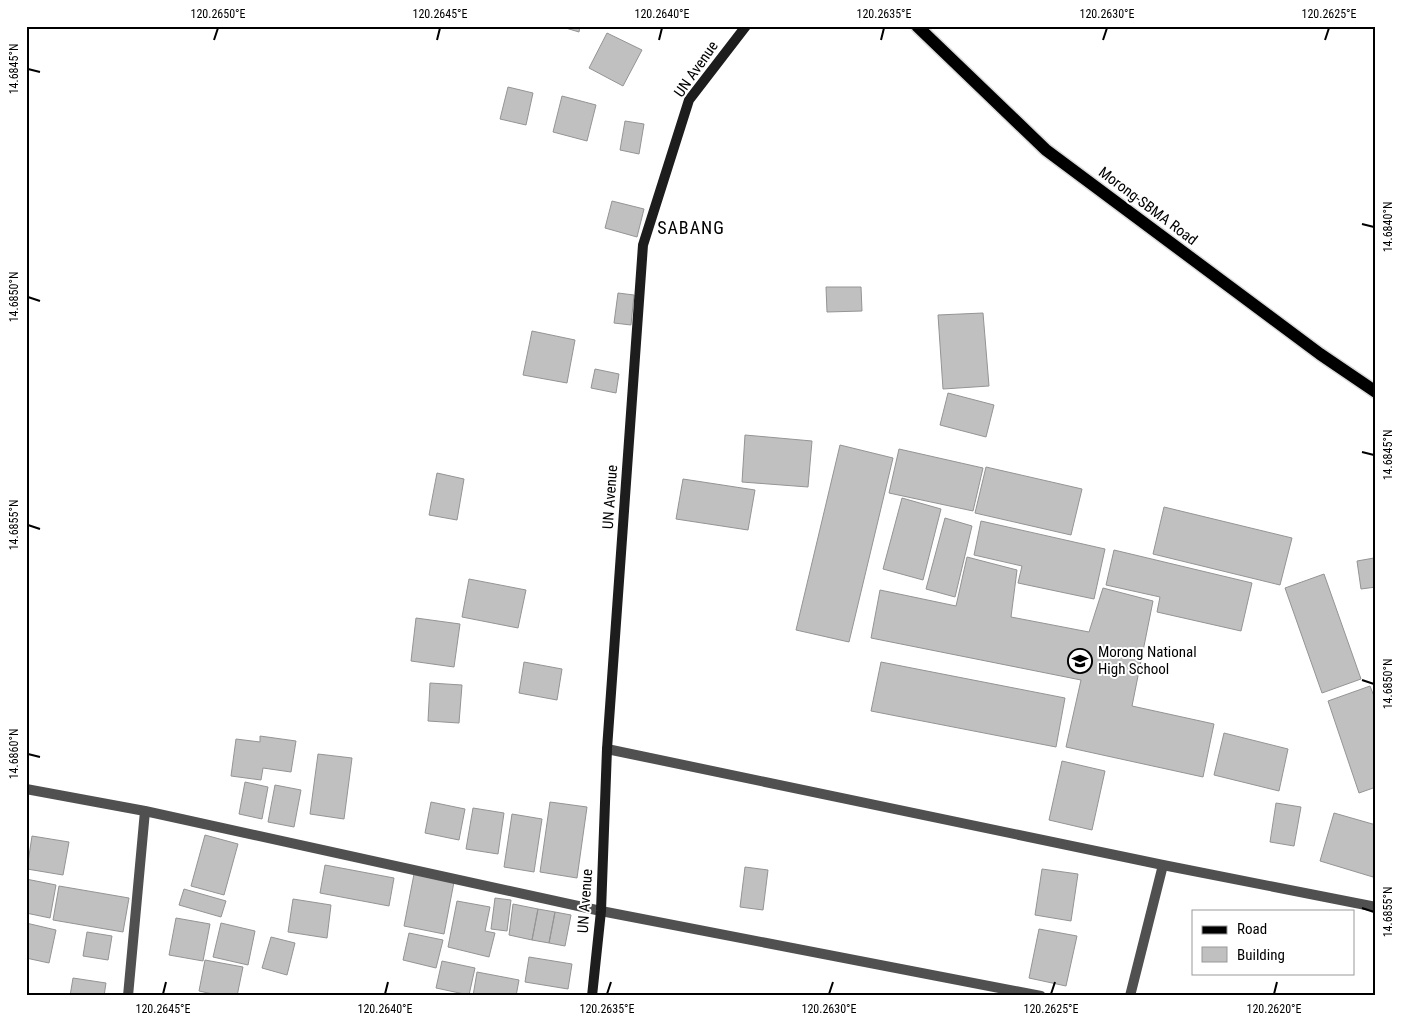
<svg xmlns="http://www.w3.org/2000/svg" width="1402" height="1022" viewBox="0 0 1402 1022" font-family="'Roboto Condensed',sans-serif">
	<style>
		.building { fill: #c0c0c0; stroke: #949494 }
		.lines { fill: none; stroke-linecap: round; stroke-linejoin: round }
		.primary-casing { stroke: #dbdbdb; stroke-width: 15 }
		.street { stroke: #505050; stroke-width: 10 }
		.secondary { stroke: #1d1d1d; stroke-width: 10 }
		.primary { stroke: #000; stroke-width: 12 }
		.ticks { fill: none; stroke: #000; stroke-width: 2 }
		.labels { text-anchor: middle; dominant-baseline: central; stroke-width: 4; stroke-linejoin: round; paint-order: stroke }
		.street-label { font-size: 15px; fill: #000; stroke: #fff }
		.poi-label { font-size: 15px; fill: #000; stroke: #fff; text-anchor: start }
		.quarter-label { font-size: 18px; letter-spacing: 1px; fill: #000; stroke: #fff }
		.neatline { fill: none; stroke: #000; stroke-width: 2 }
		.ticks-label { font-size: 12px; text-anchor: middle; fill: #000 }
	</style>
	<rect width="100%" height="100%" fill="#fff"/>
	<path class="building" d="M559 26H580L579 32Z
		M607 33 642 50 623 86 589 68Z
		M508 87 533 93 526 125 500 119Z
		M562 96 596 105 587 141 553 132Z
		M625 121 644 124 639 154 620 150Z
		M612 201 644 209 637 237 605 228Z
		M826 287H861L862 311 827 312Z
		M618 293 634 295 631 325 614 323Z
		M983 313 989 386 943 389 938 315Z
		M532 331 575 340 567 383 523 375Z
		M595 369 619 374 616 393 591 388Z
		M948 393 994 405 986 437 940 425Z
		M745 435 812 441 808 487 742 482Z
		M840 445 893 458 849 642 796 630Z
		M899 449 983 468 973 511 889 493Z
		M986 467 1082 489 1071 535 975 513Z
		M437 473 464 479 457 520 429 515Z
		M683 479 755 490 748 530 676 519Z
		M902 498 941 509 923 580 883 569Z
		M1164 507 1292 538 1280 585 1153 554Z
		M945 518 972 526 955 597 926 589Z
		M981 521 1105 549 1094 599 1018 583 1022 566 974 555Z
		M1114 550 1252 583 1241 631 1157 612 1160 597 1106 585Z
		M967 557 1017 570 1011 617 1089 632 1103 588 1153 601 1132 706 1214 724 1203 777 1066 747 1081 680 871 638 880 590 956 606Z
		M1374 558 1376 587 1361 589 1357 561Z
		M1324 574 1361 679 1322 693 1285 588Z
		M469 579 526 590 518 628 462 617Z
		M416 618 460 624 454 667 411 661Z
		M524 662 562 669 557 700 519 693Z
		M881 662 1065 698 1056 747 871 711Z
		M430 683 462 685 459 723 428 721Z
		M1370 686 1376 701V787L1359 793 1328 701Z
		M1224 733 1288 749 1279 791 1214 775Z
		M260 736 296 741 291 772 263 768 261 780 231 776 236 739 260 742Z
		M318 754 352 758 344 819 310 814Z
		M1062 761 1105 771 1092 830 1049 820Z
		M245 782 268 787 262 819 239 814Z
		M275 785 301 790 294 827 268 822Z
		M431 802 465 809 459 840 425 833Z
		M550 802 587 807 577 878 540 872Z
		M1276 803 1301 807 1294 846 1270 842Z
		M473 808 504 813 498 854 466 849Z
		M1334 813 1376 825V868L1373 877 1320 861Z
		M512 814 542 819 534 872 504 867Z
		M205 835 238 844 224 895 191 886Z
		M32 836 69 842 63 875 27 869Z
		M325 865 394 878 389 906 320 893Z
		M745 867 768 870 763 910 740 907Z
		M1042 869 1078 874 1071 921 1035 915Z
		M414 874 454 882 444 934 404 926Z
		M26 879 56 885 50 918 26 913Z
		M59 886 129 898 123 932 53 920Z
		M184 889 226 901 221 917 179 905Z
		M495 898 511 900 507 931 491 929Z
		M293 899 331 905 327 938 288 932Z
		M457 901 490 907 485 931 495 933 489 957 448 947Z
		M513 904 538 909 532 940 509 935Z
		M538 909 555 912 549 943 532 940Z
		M555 912 571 915 565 946 549 943Z
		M176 918 210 924 203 961 169 955Z
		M26 923 56 930 49 963 26 958Z
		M221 923 255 931 248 965 213 957Z
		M1039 929 1077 936 1066 986 1029 978Z
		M87 932 112 936 108 960 83 956Z
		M409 933 443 940 436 968 403 960Z
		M271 937 295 943 287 975 262 968Z
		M529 957 572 964 568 989 525 982Z
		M205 960 243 967 237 996H222L199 991Z
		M442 961 475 968 469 995 436 988Z
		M477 972 519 980 516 996H473Z
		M73 978 106 983 104 996H70Z"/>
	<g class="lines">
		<defs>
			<path id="primary" d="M917 26 1046 150 1320 354 1376 392"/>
		</defs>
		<use href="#primary" class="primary-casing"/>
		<path class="street" d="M607 749 1163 865 1376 907
			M26 789 145 811 601 911 1041 996
			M128 996 145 811
			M1130 996 1163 865"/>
		<path class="secondary" d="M592 996 601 911 607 749 643 245 689 100 746 26"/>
		<use href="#primary" class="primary"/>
	</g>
	<path class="ticks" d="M214 40 218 28M437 40 440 28M659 40 662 28M881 40 884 28M1103 40 1107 28M1325 40 1329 28M28 69 40 72M1362 224 1374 227M28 297 40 301M1362 452 1374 455M28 525 40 529M1362 680 1374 684M28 754 40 757M1362 908 1374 912M163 994 166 982M385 994 388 982M607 994 611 982M829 994 833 982M1051 994 1055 982M1274 994 1277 982"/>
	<defs>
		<symbol id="school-ring" viewBox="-11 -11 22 22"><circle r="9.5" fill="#fff" stroke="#000" stroke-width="1.5"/><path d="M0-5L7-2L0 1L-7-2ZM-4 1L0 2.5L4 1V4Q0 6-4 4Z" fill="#000"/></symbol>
	</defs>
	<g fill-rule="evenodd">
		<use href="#school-ring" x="1066" y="647" width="28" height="28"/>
	</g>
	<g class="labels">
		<g class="street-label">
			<text transform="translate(696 69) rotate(-55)">UN Avenue</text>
			<text transform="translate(1148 206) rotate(37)">Morong-SBMA Road</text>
			<text transform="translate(610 497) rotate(-86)">UN Avenue</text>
			<text transform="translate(585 901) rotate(-86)">UN Avenue</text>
		</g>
		<g class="poi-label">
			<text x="1098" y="652">Morong National<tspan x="1098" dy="17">High School</tspan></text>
		</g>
		<g class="quarter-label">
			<text x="691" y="227">SABANG</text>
		</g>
	</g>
	<rect width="1402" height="1022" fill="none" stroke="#ffffff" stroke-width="55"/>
	<rect x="1192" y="910" width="162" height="65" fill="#ffffff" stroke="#999999"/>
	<rect x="1202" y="926" width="25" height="8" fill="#000000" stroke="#999999"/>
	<text x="1237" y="934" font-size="15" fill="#000000">Road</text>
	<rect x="1202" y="947" width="25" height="15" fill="#c0c0c0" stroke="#999999"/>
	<text x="1237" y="960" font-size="15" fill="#000000">Building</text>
	<rect x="28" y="28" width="1346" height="966" class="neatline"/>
	<g class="ticks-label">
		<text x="218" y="18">120.2650°E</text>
		<text x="440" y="18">120.2645°E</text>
		<text x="662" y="18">120.2640°E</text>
		<text x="884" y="18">120.2635°E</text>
		<text x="1107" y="18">120.2630°E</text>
		<text x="1329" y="18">120.2625°E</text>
		<text transform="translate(14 69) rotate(-90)" y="4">14.6845°N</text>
		<text transform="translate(1388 227) rotate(-90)" y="4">14.6840°N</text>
		<text transform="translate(14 297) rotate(-90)" y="4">14.6850°N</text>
		<text transform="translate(1388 455) rotate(-90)" y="4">14.6845°N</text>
		<text transform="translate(14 525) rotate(-90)" y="4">14.6855°N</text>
		<text transform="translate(1388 684) rotate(-90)" y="4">14.6850°N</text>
		<text transform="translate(14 754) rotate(-90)" y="4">14.6860°N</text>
		<text transform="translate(1388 912) rotate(-90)" y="4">14.6855°N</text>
		<text x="163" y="1013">120.2645°E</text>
		<text x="385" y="1013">120.2640°E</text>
		<text x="607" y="1013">120.2635°E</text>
		<text x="829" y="1013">120.2630°E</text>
		<text x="1051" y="1013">120.2625°E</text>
		<text x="1274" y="1013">120.2620°E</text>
	</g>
</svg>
